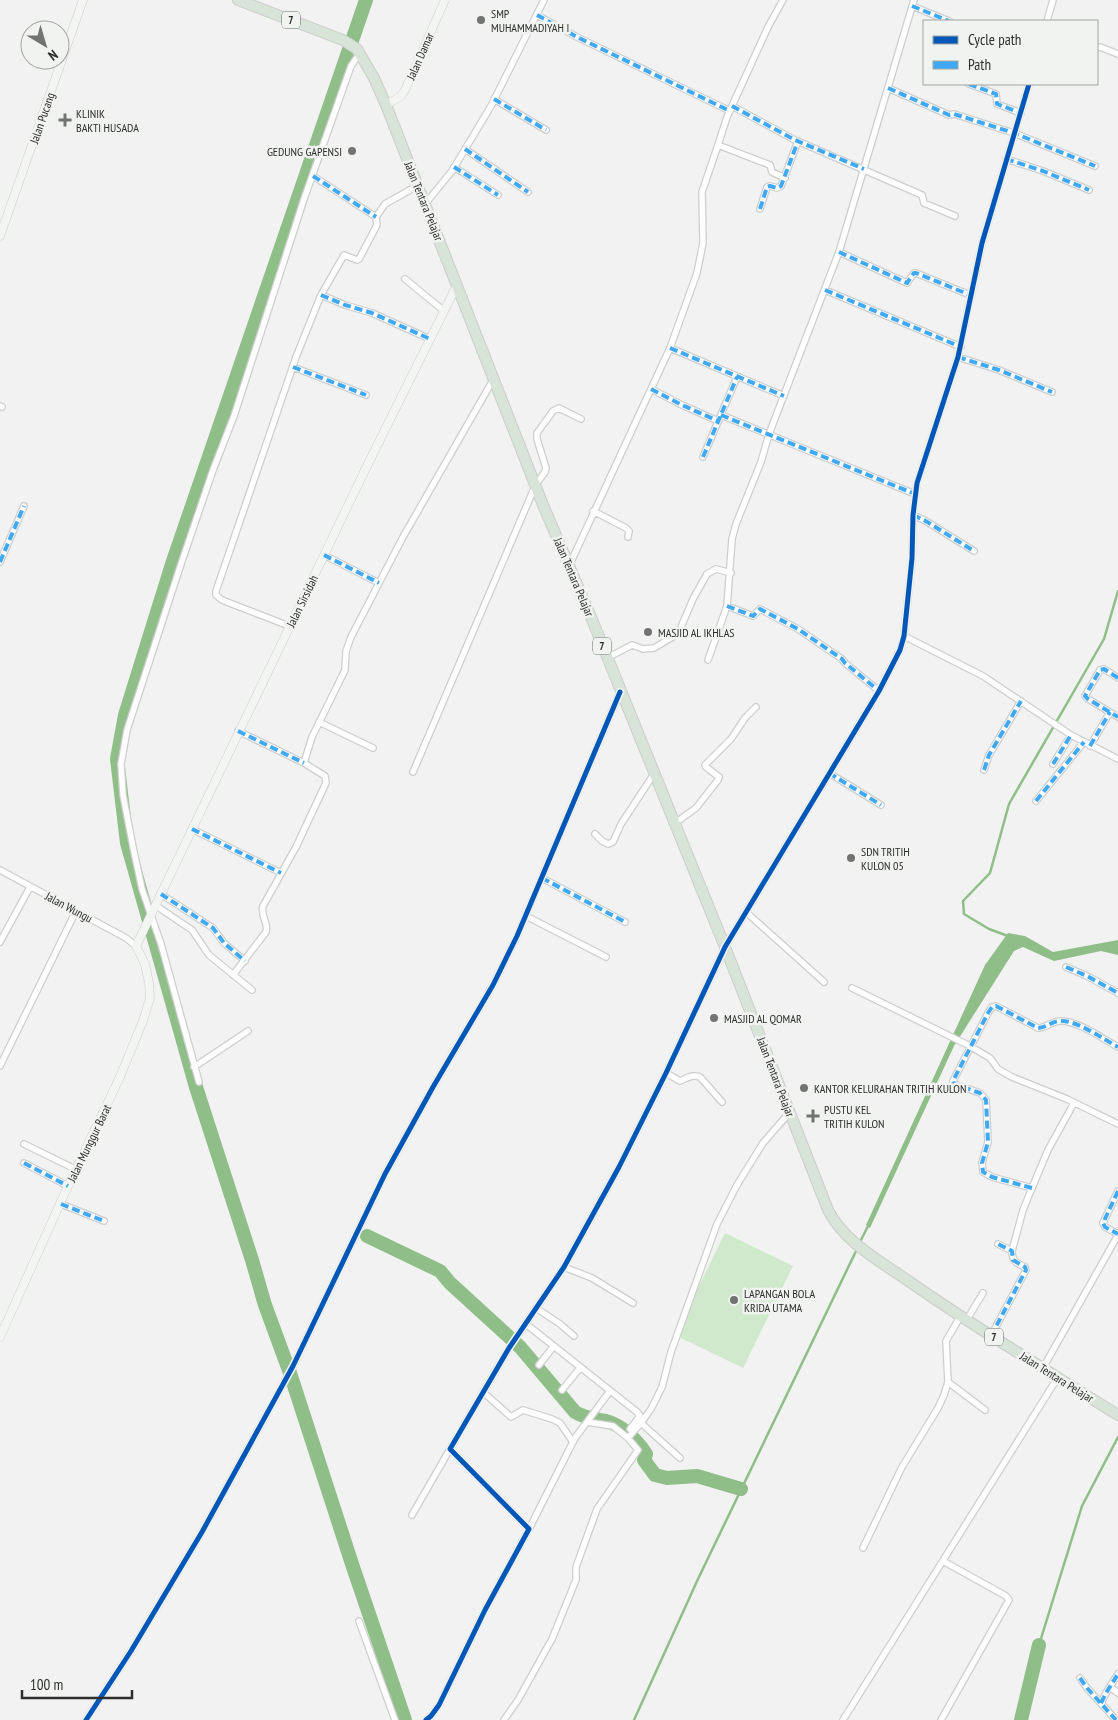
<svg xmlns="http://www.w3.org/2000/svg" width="1118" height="1720" viewBox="0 0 1118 1720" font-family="'PT Sans Narrow',sans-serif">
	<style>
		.green { fill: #d0e8cc }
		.water { fill: #90be89 }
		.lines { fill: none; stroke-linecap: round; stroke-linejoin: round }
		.stream { stroke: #90be89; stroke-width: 2.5 }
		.river { stroke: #90be89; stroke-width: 14 }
		.street-casing { stroke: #cdcecd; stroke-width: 8 }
		.secondary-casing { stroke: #cdcecd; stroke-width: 9 }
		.highway-casing { stroke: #cccdcc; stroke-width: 12 }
		.street { stroke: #fdfdfd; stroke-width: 5.5 }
		.secondary { stroke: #f2f5f1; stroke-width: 8 }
		.highway { stroke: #d8e4d7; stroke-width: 10 }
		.quiet { stroke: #3fa9f5; stroke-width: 4; stroke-dasharray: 8 4; stroke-linecap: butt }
		.cycleway-casing { stroke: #f0f3f0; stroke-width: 8 }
		.cycleway { stroke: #0057b8; stroke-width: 5 }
		.poi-dot { fill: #727372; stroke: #f0f3f0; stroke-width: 2 }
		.labels { text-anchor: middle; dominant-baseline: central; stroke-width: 5; stroke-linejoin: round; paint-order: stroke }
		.shield { fill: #f0f3f0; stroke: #686a68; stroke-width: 1 }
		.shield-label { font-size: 11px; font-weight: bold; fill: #2e2f2d }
		.poi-label { font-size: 12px; fill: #2e2f2d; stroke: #f0f3f0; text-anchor: start }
		.street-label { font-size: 12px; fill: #2e2f2d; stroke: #f0f3f0 }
	</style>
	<rect width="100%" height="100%" fill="#f1f2f1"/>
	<path class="green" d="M725 1233 793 1266 743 1368 675 1335Z"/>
	<path class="water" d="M1008 933 1025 936 1053 952 1118 940V955L1101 951 1054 961 1023 947 1014 951 954 1046 870 1228 866 1225 985 965Z"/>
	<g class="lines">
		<path class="stream" d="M1008 936 989 929 964 914 963 901 990 873 1009 804 1104 639 1118 591
			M859 1244 869 1224
			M1039 1645 1082 1506 1118 1437
			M634 1720 698 1579 857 1249"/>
		<path class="river" d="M366 0 172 564 125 715 117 759 127 843 196 1087 252 1260 265 1305 290 1373 352 1564 405 1720
			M367 1236 440 1271 450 1283 520 1347 575 1412C584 1418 595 1419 606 1421 622 1425 637 1440 646 1454L644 1460 655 1475 667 1478 697 1476 741 1489
			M1021 1720 1039 1645"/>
		<defs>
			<path id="street" d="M912 6 949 21
				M537 15 577 37 730 111
				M1047 21 1053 0
				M1097 48 1100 47 1118 54
				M969 84 996 94 997 104 1021 113
				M888 88 949 115 954 114 1014 133 1095 166
				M494 99 546 130
				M732 106 795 140 922 195 924 203 955 216
				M718 145 770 165 772 172 785 178
				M465 149 528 192
				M1006 159 1043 171 1089 190
				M454 167 498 195
				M313 176 376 217
				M425 204 452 171 491 106 544 0
				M760 209 767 187 770 186 777 188 781 186 798 141
				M839 252 907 283 914 273H916L970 295
				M405 279 444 311
				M825 290 961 347
				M321 295 345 305 372 313 430 339
				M670 348 784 396
				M958 357 999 370 1052 392
				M293 367 366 395
				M651 389 682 405 718 421
				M0 406 2 407
				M721 415 915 494
				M703 457 737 377
				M593 511 626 528 629 531 628 537
				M913 515 924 520 974 551
				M324 555 379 583
				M0 562 24 506
				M569 566 670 348 697 273 703 243 702 192 718 145 727 117 768 27 783 0
				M727 606 753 616 760 609 798 629 842 659 845 663 879 691
				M289 626 222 600 216 595V591L296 357 321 295 344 255 357 260 359 259 377 225 376 217 385 204 417 186
				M904 636 983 676 1071 735 1118 759
				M607 658 632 645 643 649 654 648 676 635 681 627 693 599 707 574 716 569 731 573
				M708 660 727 606 732 539 736 524 761 462 769 434 839 252 914 0
				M1118 678 1104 669 1100 670 1085 696 1088 699 1118 717
				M319 722 373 748
				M238 731 304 763
				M1090 746 1110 712
				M1053 764 1071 735
				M984 770 989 755 1021 701
				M413 772 536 484 545 472 546 468 537 439V433L553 411 559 408 581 419
				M829 773 881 805
				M1036 801 1084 742
				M675 823 696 808 718 780 719 777 706 767 705 765 731 739 745 718 756 707
				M192 829 281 873
				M595 834 602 841 608 844 613 842 621 824 654 774
				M0 870 126 938 136 946
				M542 878 625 922
				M161 894 213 928 224 943 245 961
				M155 905 192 930 209 955 252 990
				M746 912 824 982
				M526 916 606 957
				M0 942 30 887
				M1066 967 1087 976 1118 993
				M233 975 266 932C269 923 260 916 263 906L296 847 326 783 325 776 304 763 312 737 345 670 346 651 351 637 403 537 493 380
				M852 988 968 1045 990 1058 998 1069 1012 1077 1067 1099 1118 1124
				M0 1066 76 911
				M194 1067 248 1031
				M666 1073 680 1081C687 1078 692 1074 700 1077L722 1102
				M199 1082 161 944 142 889 133 847 123 795 121 764 127 730 181 564 213 470 234 416 304 199 351 66 360 53
				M24 1144 77 1170
				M24 1163 68 1186
				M1032 1188 992 1177 983 1172 982 1163 988 1142 986 1100 980 1093 954 1084 953 1081 988 1013 992 1007 996 1006 1038 1028C1046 1028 1052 1021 1060 1021 1077 1020 1103 1039 1118 1047
				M1118 1191 1103 1223 1105 1227 1118 1234
				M61 1204 104 1221
				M998 1244 1012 1251
				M564 1267 592 1278 633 1303
				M536 1308 560 1324 574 1336
				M966 1321 983 1293
				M526 1324 637 1412 640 1416 630 1429
				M991 1336 1026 1270 1025 1267C1016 1263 1012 1261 1012 1251L1023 1210 1032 1188 1048 1150 1074 1103
				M539 1365 553 1347
				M1043 1368 1118 1235
				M948 1382 985 1410
				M562 1390 580 1368
				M483 1392 511 1417 523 1410 552 1419 560 1423 573 1442
				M587 1422 613 1426 628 1438 641 1423 680 1458
				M641 1423 651 1409 662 1387 671 1352 717 1224 737 1185 763 1143 790 1112
				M412 1515 450 1449
				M529 1529 575 1438 610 1391
				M863 1548 902 1467 938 1408 944 1395 948 1382 946 1341 960 1317
				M359 1621 395 1720
				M1080 1678 1087 1688 1116 1720
				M1110 1687 1118 1693
				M1101 1703 1106 1693 1118 1674
				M86 1720 131 1651 202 1532 293 1366 385 1174 433 1087 493 985 517 936 620 692
				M426 1720 431 1716 439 1705 485 1610 529 1529 450 1449 509 1348 564 1267 619 1167 666 1073 725 947 879 691 900 650 904 636 912 558 913 515 917 483 958 357 982 243 1029 84
				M504 1720 518 1700 552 1639 576 1580V1567L597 1509 638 1450 628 1438
				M843 1720 1058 1377
				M941 1720 1009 1600 1006 1596 943 1561"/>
			<path id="secondary" d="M386 105 401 96 405 90 445 0
				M0 236 83 0
				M0 1337 68 1186 119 1079 143 1021 150 998 149 983 145 964 136 946 366 468 457 285"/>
			<path id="highway" d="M238 0 343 40 357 49 374 78 386 105 543 505 591 617 725 947 828 1210C845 1243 880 1261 910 1282 977 1329 1048 1371 1118 1415"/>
		</defs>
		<use href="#street" class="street-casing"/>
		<use href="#secondary" class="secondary-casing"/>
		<use href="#highway" class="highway-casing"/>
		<use href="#street" class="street"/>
		<use href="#secondary" class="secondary"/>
		<use href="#highway" class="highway"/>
		<path class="quiet" d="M912 6 949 21
			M537 15 577 37 730 111
			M969 84 996 94 997 104 1021 113
			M888 88 949 115 954 114 1014 133 1095 166
			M494 99 546 130
			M732 106 795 140 864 169
			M465 149 528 192
			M1006 159 1043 171 1089 190
			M454 167 498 195
			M313 176 376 217
			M760 209 767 187 770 186 777 188 781 186 798 141
			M839 252 907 283 914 273H916L970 295
			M825 290 961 347
			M321 295 345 305 372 313 430 339
			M670 348 784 396
			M958 357 999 370 1052 392
			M293 367 366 395
			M651 389 682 405 718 421
			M721 415 915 494
			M703 457 737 377
			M913 515 924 520 974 551
			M324 555 379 583
			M0 562 24 506
			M727 606 753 616 760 609 798 629 842 659 845 663 879 691
			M1118 678 1104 669 1100 670 1085 696 1088 699 1118 717
			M238 731 304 763
			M1090 746 1110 712
			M1053 764 1071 735
			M984 770 989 755 1021 701
			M829 773 881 805
			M1036 801 1084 742
			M192 829 281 873
			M542 878 625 922
			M161 894 213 928 224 943 245 961
			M1066 967 1087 976 1118 993
			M24 1163 68 1186
			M1032 1188 992 1177 983 1172 982 1163 988 1142 986 1100 980 1093 954 1084 953 1081 988 1013 992 1007 996 1006 1038 1028C1046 1028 1052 1021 1060 1021 1077 1020 1103 1039 1118 1047
			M1118 1191 1103 1223 1105 1227 1118 1234
			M61 1204 104 1221
			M991 1336 1026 1270 1025 1267 1013 1260 1012 1251 998 1244
			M1080 1678 1087 1688 1116 1720
			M1101 1703 1106 1693 1118 1674"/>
		<defs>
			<path id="cycleway" d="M86 1720 131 1651 202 1532 293 1366 385 1174 433 1087 493 985 517 936 620 692
				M426 1720 431 1716 439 1705 485 1610 529 1529 450 1449 509 1348 564 1267 619 1167 666 1073 725 947 879 691 900 650 904 636 912 558 913 515 917 483 958 357 982 243 1029 84"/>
		</defs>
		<use href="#cycleway" class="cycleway-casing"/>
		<use href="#cycleway" class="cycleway"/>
	</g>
	<g class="poi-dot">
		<circle cx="481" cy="20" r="5"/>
		<path d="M62.5 112.5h5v5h5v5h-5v5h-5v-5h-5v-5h5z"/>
		<circle cx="352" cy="151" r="5"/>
		<circle cx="648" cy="632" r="5"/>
		<circle cx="851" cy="858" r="5"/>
		<circle cx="714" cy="1018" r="5"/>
		<circle cx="804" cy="1088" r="5"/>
		<path d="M810.5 1108.5h5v5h5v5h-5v5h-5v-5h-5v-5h5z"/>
		<circle cx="734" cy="1300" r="5"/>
	</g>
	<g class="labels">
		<g class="shield">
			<rect x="282" y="11.5" width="18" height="17" rx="4"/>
			<rect x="593" y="637.5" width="18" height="17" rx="4"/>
			<rect x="985" y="1328.5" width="18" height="17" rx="4"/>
		</g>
		<g class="shield-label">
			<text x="291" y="20">7</text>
			<text x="602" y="646">7</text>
			<text x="994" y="1337">7</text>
		</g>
		<g class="poi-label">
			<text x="491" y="13">SMP<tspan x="491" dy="14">MUHAMMADIYAH I</tspan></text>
			<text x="76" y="113">KLINIK<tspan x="76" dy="14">BAKTI HUSADA</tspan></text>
			<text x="342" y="151" text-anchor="end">GEDUNG GAPENSI</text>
			<text x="658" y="632">MASJID AL IKHLAS</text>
			<text x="861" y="851">SDN TRITIH<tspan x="861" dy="14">KULON 05</tspan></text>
			<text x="724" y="1018">MASJID AL QOMAR</text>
			<text x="814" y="1088">KANTOR KELURAHAN TRITIH KULON</text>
			<text x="824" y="1109">PUSTU KEL<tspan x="824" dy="14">TRITIH KULON</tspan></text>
			<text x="744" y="1293">LAPANGAN BOLA<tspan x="744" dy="14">KRIDA UTAMA</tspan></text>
		</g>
		<g class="street-label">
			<text transform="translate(420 56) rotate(-66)">Jalan Damar</text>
			<text transform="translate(42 118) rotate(-71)">Jalan Pucang</text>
			<text transform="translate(424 201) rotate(68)">Jalan Tentara Pelajar</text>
			<text transform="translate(574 577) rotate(67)">Jalan Tentara Pelajar</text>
			<text transform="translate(302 601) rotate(-64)">Jalan Sirsidah</text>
			<text transform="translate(69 907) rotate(28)">Jalan Wungu</text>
			<text transform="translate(776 1077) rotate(69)">Jalan Tentara Pelajar</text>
			<text transform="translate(89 1143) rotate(-64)">Jalan Munggur Barat</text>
			<text transform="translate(1057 1377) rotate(32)">Jalan Tentara Pelajar</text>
		</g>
	</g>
	<rect x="923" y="20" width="175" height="65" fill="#f0f3f0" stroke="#a2a5a2"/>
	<rect x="933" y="36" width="25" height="8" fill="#0057b8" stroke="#a2a5a2"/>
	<text x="968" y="45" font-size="15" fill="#2e2f2d">Cycle path</text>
	<rect x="933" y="61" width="25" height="8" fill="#3fa9f5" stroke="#a2a5a2"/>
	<text x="968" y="70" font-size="15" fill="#2e2f2d">Path</text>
	<g transform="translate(45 45) rotate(142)"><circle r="24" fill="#f0f3f0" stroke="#a2a5a2"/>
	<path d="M0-4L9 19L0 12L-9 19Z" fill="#727372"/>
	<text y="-8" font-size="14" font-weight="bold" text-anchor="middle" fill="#2e2f2d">N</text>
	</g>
	<path d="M22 1690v8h110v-8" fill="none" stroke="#2e2f2d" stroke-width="2.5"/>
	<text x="30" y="1690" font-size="15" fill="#2e2f2d" stroke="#f0f3f0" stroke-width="4" paint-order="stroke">100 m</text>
</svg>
